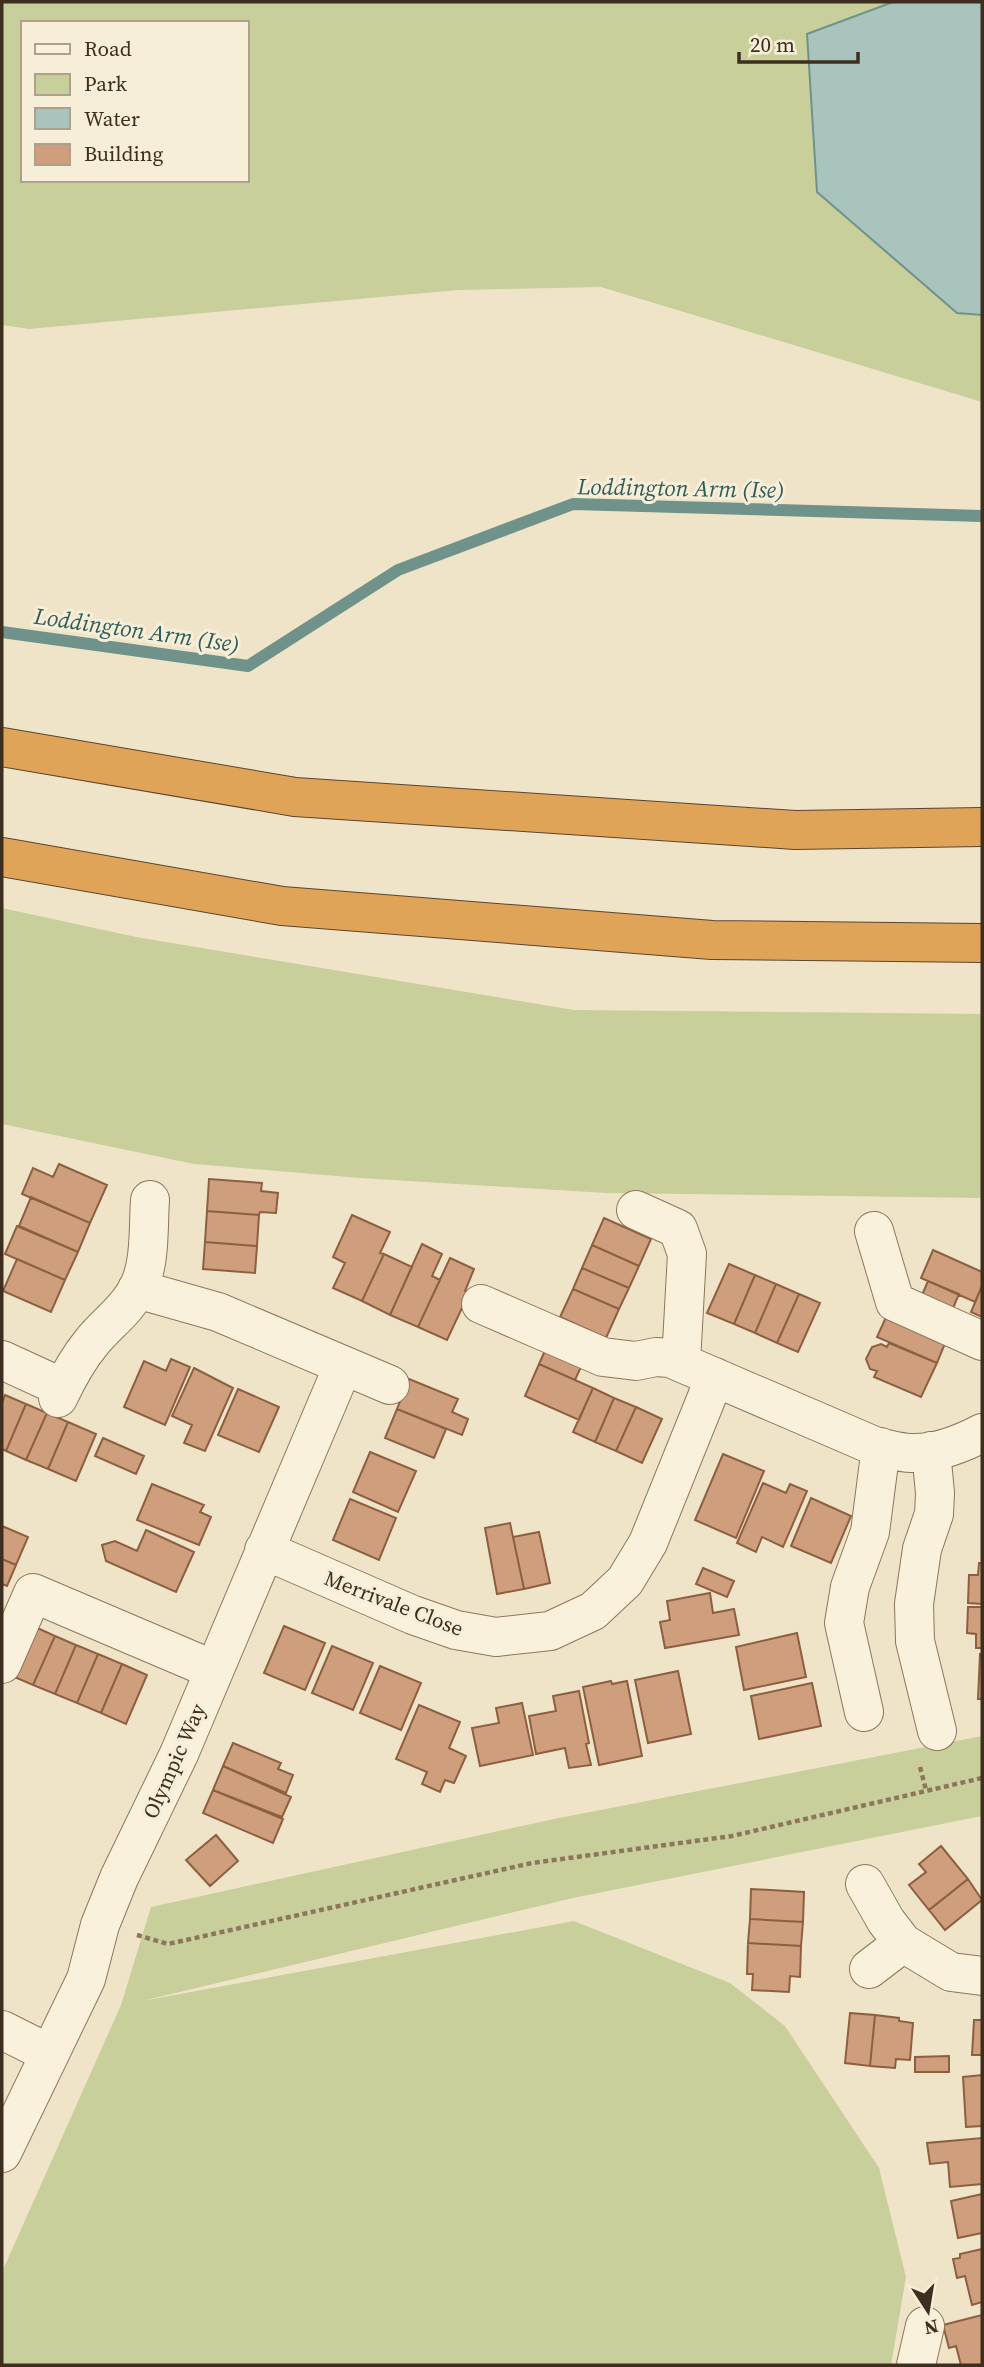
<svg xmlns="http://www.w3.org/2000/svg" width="984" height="2367" viewBox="0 0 984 2367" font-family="'Source Serif 4',serif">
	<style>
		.green { fill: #c9cf9b; fill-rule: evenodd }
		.water { fill: #a9c4bc; stroke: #6f938a; stroke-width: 2 }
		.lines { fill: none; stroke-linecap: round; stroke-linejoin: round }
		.stream { stroke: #6f938a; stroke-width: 12 }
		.building { fill: #cf9f7d; stroke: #8d5f41; stroke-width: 2 }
		.minor-casing { stroke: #8d765c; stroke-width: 40 }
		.highway-casing { stroke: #5b4430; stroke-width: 40 }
		.path { stroke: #8d765c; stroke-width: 4.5; stroke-dasharray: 5 3.5; stroke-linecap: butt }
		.minor { stroke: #faf1dc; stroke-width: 38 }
		.highway { stroke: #e0a458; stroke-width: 38 }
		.labels { text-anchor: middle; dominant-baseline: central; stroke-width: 6; stroke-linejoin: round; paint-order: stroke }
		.street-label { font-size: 21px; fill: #3d2e20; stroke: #f7eed8 }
		.water-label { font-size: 23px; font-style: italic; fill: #2f5d5a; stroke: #f7eed8 }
	</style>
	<rect width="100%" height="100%" fill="#f0e4c8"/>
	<path class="green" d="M2 2H982V402L601 287 458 290 29 329 2 325ZM23 23H247V180H23Z
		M2 908 136 937 574 1010 982 1014V1198L606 1193 360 1178 194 1164 2 1124Z
		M982 1736V1816L573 1898 142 2001 574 1921 730 1983 785 2026 879 2168 906 2277 891 2365H2V2272L121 2005 151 1907 554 1819Z"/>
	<path class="water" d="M893 2H982V315L957 313 817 192 807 34Z"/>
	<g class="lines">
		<path class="stream" d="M2 632 248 666 398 570 573 504 982 516"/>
	</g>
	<path class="building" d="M59 1164 107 1185 90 1223 22 1194 33 1168 53 1177Z
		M209 1179 262 1183 261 1191 278 1193 276 1213 260 1212 259 1215 207 1211Z
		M31 1197 90 1223 78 1252 19 1226Z
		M207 1211 259 1215 257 1246 205 1242Z
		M352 1215 390 1232 380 1253 384 1254 362 1301 333 1288 345 1263 333 1257Z
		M604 1218 651 1239 639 1266 592 1245Z
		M17 1226 78 1252 65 1280 5 1254Z
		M205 1242 257 1246 255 1273 203 1269Z
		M422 1244 442 1254 432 1276 440 1280 418 1327 390 1315Z
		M592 1245 639 1266 629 1288 582 1268Z
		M933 1250 982 1272V1286L975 1302 921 1278Z
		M384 1254 412 1267 390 1315 362 1301Z
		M450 1258 474 1269 465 1291 469 1293 447 1340 418 1327Z
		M17 1259 65 1280 51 1312 3 1291Z
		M729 1264 755 1275 734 1324 707 1313Z
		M582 1268 629 1288 619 1309 573 1289Z
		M755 1275 776 1284 755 1333 734 1324Z
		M928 1281 959 1294 940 1339 909 1325Z
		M776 1284 799 1294 777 1343 755 1333Z
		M982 1286V1317L971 1312Z
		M573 1289 619 1309 606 1338 560 1317Z
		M799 1294 820 1303 798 1352 777 1343Z
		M887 1315 946 1341 937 1363 877 1337Z
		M560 1317 596 1334 575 1380 539 1364Z
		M889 1343 937 1363 921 1397 874 1377 877 1371 870 1369 866 1359 872 1347 881 1344 887 1347Z
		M171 1359 190 1367 165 1425 124 1407 144 1361 166 1371Z
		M539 1364 593 1388 579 1420 525 1396Z
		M194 1368 233 1388 205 1451 184 1443 192 1425 172 1416Z
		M409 1379 458 1399 452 1412 468 1419 462 1435 397 1409Z
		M593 1388 614 1398 595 1442 573 1432Z
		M238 1389 279 1407 259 1452 218 1435Z
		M5 1395 26 1404 6 1451 2 1449V1403Z
		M614 1398 636 1407 616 1451 595 1442Z
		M26 1404 47 1413 26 1460 6 1451Z
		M636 1407 662 1419 642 1463 616 1451Z
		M397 1409 446 1429 434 1458 385 1438Z
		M47 1413 68 1422 48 1469 26 1460Z
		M68 1422 96 1434 76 1481 48 1469Z
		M103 1438 144 1456 136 1474 95 1456Z
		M370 1452 416 1471 398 1512 353 1492Z
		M723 1454 764 1471 736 1538 695 1520Z
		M763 1483 786 1493 790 1484 807 1491 783 1547 762 1537 756 1552 737 1543Z
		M152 1484 204 1505 200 1512 211 1517 199 1545 137 1520Z
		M811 1498 851 1516 831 1563 791 1546Z
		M350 1499 396 1518 379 1560 333 1540Z
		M510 1523 524 1589 497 1594 485 1528Z
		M2 1526 28 1537 16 1565 2 1559Z
		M146 1530 194 1552 176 1592 106 1561 102 1545 115 1541 137 1551Z
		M539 1532 550 1583 524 1589 513 1537Z
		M2 1559 16 1565 7 1586 2 1584Z
		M979 1563H982V1604L968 1603 969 1575H978Z
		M703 1568 734 1581 727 1597 696 1584Z
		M710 1593 713 1613 734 1609 739 1635 665 1648 660 1622 670 1620 667 1601Z
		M968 1607H982V1648H976V1634L967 1633Z
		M33 1626 55 1636 33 1685 12 1676Z
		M284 1626 325 1643 305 1690 264 1673Z
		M797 1633 806 1677 744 1690 736 1647Z
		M55 1636 76 1645 55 1694 33 1685Z
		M76 1645 98 1654 77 1703 55 1694Z
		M332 1646 373 1663 353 1710 312 1693Z
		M98 1654 122 1664 101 1713 77 1703Z
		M980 1654H982V1699H978Z
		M122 1664 147 1675 126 1724 101 1713Z
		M380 1666 421 1683 401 1730 360 1713Z
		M678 1671 691 1734 648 1743 635 1680Z
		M611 1681 612 1684 627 1681 642 1756 599 1765 583 1687Z
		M812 1683 821 1726 759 1739 751 1696Z
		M579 1691 589 1743 586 1744 591 1765 569 1768 565 1748 536 1754 529 1716 556 1711 553 1696Z
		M522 1703 533 1755 480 1766 472 1728 499 1723 496 1708Z
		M419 1705 460 1722 449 1748 466 1756 454 1783 445 1780 440 1792 422 1784 427 1772 396 1759Z
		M233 1743 281 1763 278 1769 293 1775 286 1793 223 1766Z
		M223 1766 291 1797 282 1817 213 1790Z
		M213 1790 283 1819 273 1843 203 1813Z
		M216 1835 238 1861 210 1886 186 1860Z
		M941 1846 968 1879 929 1910 909 1885 926 1872 919 1864Z
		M968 1879 982 1900 945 1930 929 1910Z
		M751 1889 804 1892 803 1922 750 1919Z
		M750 1919 803 1922 801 1946 748 1943Z
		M748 1943 801 1946 800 1977 790 1976 789 1992 752 1990 753 1974H747Z
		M850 2013 875 2015 870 2066 845 2063Z
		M875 2015 899 2018V2021L913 2023 910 2060 896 2059 895 2068 870 2066Z
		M974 2020H982V2055H972Z
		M949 2056V2072H915V2057Z
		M982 2075V2126L966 2127 963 2077Z
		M982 2138V2184L950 2187 948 2162 930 2164 927 2143Z
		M982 2194V2233L958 2238 951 2201Z
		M982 2249V2302L972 2305 965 2276 957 2278 953 2259 960 2258V2254Z
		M982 2315V2365H961L956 2346 949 2348 943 2325Z"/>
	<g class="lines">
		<defs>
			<path id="minor" d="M636 1210 678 1229 687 1254 681 1362
				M874 1231 895 1302 982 1341
				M137 1289 218 1312 390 1385
				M481 1304 603 1357 636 1361 656 1357 670 1358 877 1447C888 1449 900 1453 911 1453 936 1454 961 1444 982 1433
				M2 1360 63 1388
				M58 1398C67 1379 77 1360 91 1343 106 1324 125 1312 137 1290 151 1265 148 1228 150 1200
				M931 1451 935 1493 934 1514 922 1549 914 1604 915 1641 937 1731
				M264 1550 413 1615 456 1630 496 1637 550 1631 593 1611 625 1581 648 1543 715 1377
				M2 1664 33 1593 214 1670
				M864 1712 844 1623 850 1587 870 1532 881 1447
				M865 1884 886 1921 903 1943 951 1972 982 1976
				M869 1969 903 1943
				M2 2030 50 2054
				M2 2153 86 1979 100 1925 119 1878 179 1754 343 1366
				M916 2365 925 2326"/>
			<path id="highway" d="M2 747 295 797 795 830 982 827
				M2 857 282 906 712 940 982 943"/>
		</defs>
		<use href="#minor" class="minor-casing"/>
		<use href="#highway" class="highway-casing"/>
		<path class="path" d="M920 1767 926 1790
			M137 1935 168 1944 532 1863 732 1836 982 1778"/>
		<use href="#minor" class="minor"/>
		<use href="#highway" class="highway"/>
	</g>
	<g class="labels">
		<g class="street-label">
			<text transform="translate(394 1603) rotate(21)">Merrivale Close</text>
			<text transform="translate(174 1761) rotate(-66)">Olympic Way</text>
		</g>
		<g class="water-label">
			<text transform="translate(681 488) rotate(1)">Loddington Arm (Ise)</text>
			<text transform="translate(137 630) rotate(8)">Loddington Arm (Ise)</text>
		</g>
	</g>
	<rect width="984" height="2367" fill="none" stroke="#3d2e20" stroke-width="7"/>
	<rect x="21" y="21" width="228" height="161" fill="#f7eed8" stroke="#ada18e" stroke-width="2"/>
	<rect x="35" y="44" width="35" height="10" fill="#faf1dc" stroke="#ada18e" stroke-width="2"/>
	<text x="84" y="56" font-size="21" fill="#3d2e20">Road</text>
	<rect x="35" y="74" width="35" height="21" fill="#c9cf9b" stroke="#ada18e" stroke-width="2"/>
	<text x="84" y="91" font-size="21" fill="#3d2e20">Park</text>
	<rect x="35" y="108" width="35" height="21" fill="#a9c4bc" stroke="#ada18e" stroke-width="2"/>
	<text x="84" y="126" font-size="21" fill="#3d2e20">Water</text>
	<rect x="35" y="144" width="35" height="21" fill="#cf9f7d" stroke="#ada18e" stroke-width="2"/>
	<text x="84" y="161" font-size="21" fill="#3d2e20">Building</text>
	<g transform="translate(928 2311) rotate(168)" stroke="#f7eed8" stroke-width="5" paint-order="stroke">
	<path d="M0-5L12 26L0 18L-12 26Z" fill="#3d2e20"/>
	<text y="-10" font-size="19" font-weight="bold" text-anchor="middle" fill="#3d2e20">N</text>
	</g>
	<path d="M739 52v10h119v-10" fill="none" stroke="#3d2e20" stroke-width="3.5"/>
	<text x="750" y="52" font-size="21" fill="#3d2e20" stroke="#f7eed8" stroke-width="5" paint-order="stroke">20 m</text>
</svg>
